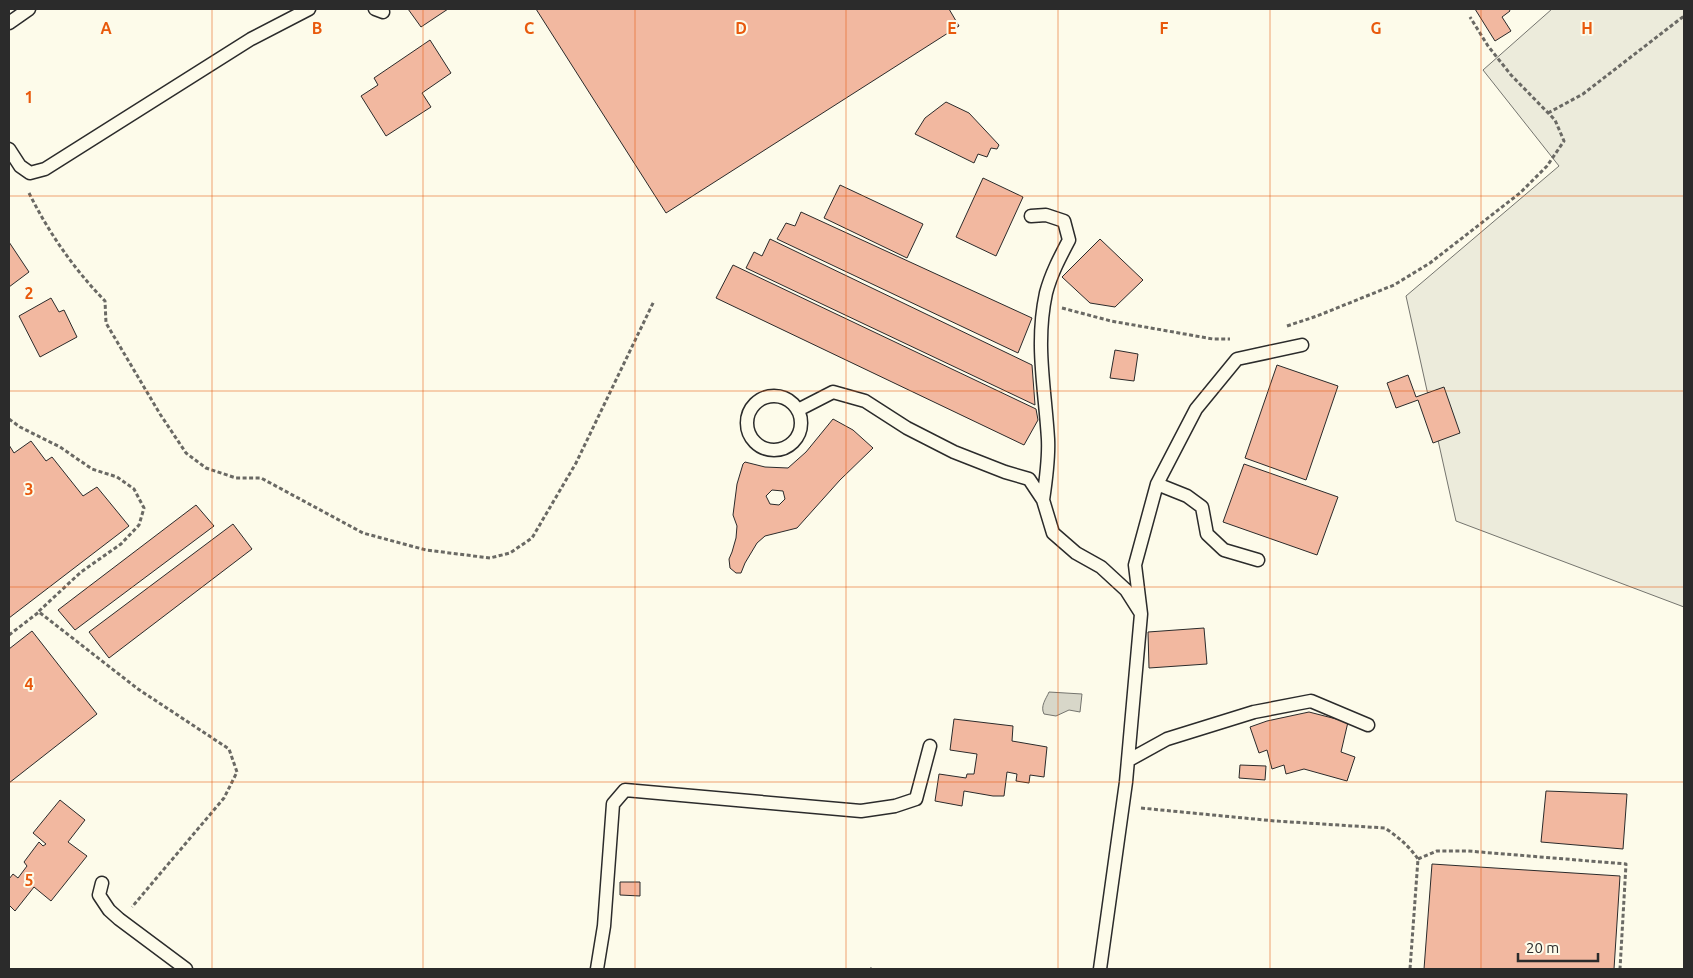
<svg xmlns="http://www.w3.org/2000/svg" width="1693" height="978" viewBox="0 0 1693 978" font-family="Ubuntu,sans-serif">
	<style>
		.green { fill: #ecebdb; stroke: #74746e }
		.water { fill: #d8d7c9; stroke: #74746e }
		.building { fill: #f2b8a0; stroke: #2b2b2b; fill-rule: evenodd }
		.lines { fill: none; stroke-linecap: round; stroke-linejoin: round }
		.lane-casing { stroke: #2b2b2b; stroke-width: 15 }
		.path { stroke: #6a6964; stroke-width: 3; stroke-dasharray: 4 2.5; stroke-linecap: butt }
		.lane { stroke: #fdfbea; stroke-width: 12 }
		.grid { fill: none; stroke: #e8590c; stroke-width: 1; stroke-opacity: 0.55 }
		.grid-label { font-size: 16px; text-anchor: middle; font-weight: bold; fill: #e8590c; stroke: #fdfbea; stroke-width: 4; stroke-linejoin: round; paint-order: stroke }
	</style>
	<rect width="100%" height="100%" fill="#fdfbea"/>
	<path class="green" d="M1552 9H1684V607L1456 521 1406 296 1559 166 1483 70Z"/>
	<path class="water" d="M1049 692 1082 694 1080 712 1069 710 1056 716 1044 714C1040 706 1046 699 1049 692Z"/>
	<path class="building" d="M408 9H448L421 27Z
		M536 9H949L959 26 666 213Z
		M1475 9H1509L1510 11 1502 17 1511 31 1495 41Z
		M430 40 451 73 422 93 431 107 386 136 361 96 378 85 374 78Z
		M946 102 969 113 999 145 997 149 991 148 987 157 978 154 974 163 915 134 925 118Z
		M983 178 1023 197 996 256 956 237Z
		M840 185 923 224 907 258 824 218Z
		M801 212 1032 318 1018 353 777 239 786 223 795 226Z
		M770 239 1032 365 1035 405 746 268 754 252 762 256Z
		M1100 239 1143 280 1115 307 1090 303 1062 277Z
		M9 242 29 272 9 287Z
		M733 265 1036 409 1038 420 1024 445 716 298Z
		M51 298 59 312 64 310 77 337 40 357 19 316Z
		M1115 350 1138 354 1134 381 1110 378Z
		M1277 365 1338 386 1306 480 1245 458Z
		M1408 375 1416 397 1444 387 1460 433 1433 443 1418 400 1396 408 1387 383Z
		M833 419 853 430 873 448 840 480 797 528 765 536 757 543 745 563 741 573H736L730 568 729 559 732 552 736 538 737 526 733 515 737 484 743 464 745 462 765 467 788 468 806 452ZM772 490 783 491 785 499 779 505 770 504 766 496Z
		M31 441 46 461 52 457 83 496 97 487 129 526 9 618V445L14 453Z
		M1244 464 1338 497 1317 555 1223 522Z
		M196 505 214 526 75 630 58 610Z
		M233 524 252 549 109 658 89 632Z
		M1204 628 1207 664 1149 668 1148 632Z
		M32 631 97 714 9 783V649Z
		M1309 712 1348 722 1341 752 1355 757 1347 781 1304 769 1286 774 1284 765 1272 769 1267 750 1259 753 1250 727 1267 721Z
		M954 719 1013 726 1012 741 1047 747 1044 777 1030 775 1029 783 1016 781 1017 774 1007 772 1004 796H993L964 791 962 806 935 801 939 774 966 778 967 774H974L977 754 950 750Z
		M1240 765 1266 766 1265 780 1239 778Z
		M1546 791 1627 794 1623 849 1541 842Z
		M60 800 85 820 68 842 87 856 51 901 34 887 15 911 9 905V879L13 874 18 878 27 866 24 862 39 842 43 846 46 844 33 833Z
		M1432 864 1620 876 1614 969H1424Z
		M620 882H640V896L620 895Z"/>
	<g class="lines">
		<defs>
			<path id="lane" d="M375 9 383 12
				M9 23 29 9
				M9 149 20 166 30 173 45 169 251 39 309 9
				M1031 216 1046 215 1064 221 1069 240C1060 257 1051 274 1046 293 1035 344 1045 388 1048 439 1049 459 1046 480 1043 500
				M747 423a27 27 0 1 1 54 0a27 27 0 1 1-54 0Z
				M798 410 833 392 865 401 907 428 954 452 1005 472 1029 479 1043 500 1053 533 1076 553 1101 567 1126 590 1140 612
				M1157 484 1187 496 1202 507 1207 534 1224 550 1258 560
				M1129 760 1167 739 1254 712 1311 701 1368 725
				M102 883 99 895 109 910 119 919 186 969
				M597 969 604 926 613 804 625 790 861 811 895 806 916 799 930 746
				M1100 969 1126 782 1141 614 1135 565 1157 484 1196 409 1237 359 1302 345"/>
		</defs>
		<use href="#lane" class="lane-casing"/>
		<path class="path" d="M1548 113 1583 94 1684 16
			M29 193C49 233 73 268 105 301L106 323 160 414 186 453 206 468 236 478H261L363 533 426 550 490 558 510 553 532 538 576 463 654 301
			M1062 308 1111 321 1213 339H1230
			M1287 326 1317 316 1394 285 1430 263 1520 193 1547 166 1564 141 1555 120 1511 75 1488 46 1470 17
			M9 419 20 427 60 447 92 469 117 477 134 489 144 508 139 525 121 544 81 572 38 612
			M9 635 39 612 138 689 229 749 237 772 224 798 132 907
			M1141 808 1275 821 1385 828C1398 837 1409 846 1418 859L1410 969
			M1418 859 1437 851H1468L1626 864 1620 969
			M871 969 872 968"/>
		<use href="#lane" class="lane"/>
	</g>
	<path class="grid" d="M212 9V969M423 9V969M635 9V969M846 9V969M1058 9V969M1270 9V969M1481 9V969M9 196H1684M9 391H1684M9 587H1684M9 782H1684"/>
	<g class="grid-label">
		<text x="106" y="34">A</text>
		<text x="317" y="34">B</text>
		<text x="529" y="34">C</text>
		<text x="741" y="34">D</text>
		<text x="952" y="34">E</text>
		<text x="1164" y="34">F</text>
		<text x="1376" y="34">G</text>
		<text x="1587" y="34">H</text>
		<text x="29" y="103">1</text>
		<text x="29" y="299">2</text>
		<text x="29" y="495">3</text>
		<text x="29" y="690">4</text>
		<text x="29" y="886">5</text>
	</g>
	<rect width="1693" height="978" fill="none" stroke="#2b2b2b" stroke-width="20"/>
	<path d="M1518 953v8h80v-8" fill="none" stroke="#2b2b2b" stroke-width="2.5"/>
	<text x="1526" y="953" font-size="15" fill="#2b2b2b" stroke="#fdfbea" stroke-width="4" paint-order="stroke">20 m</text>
</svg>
